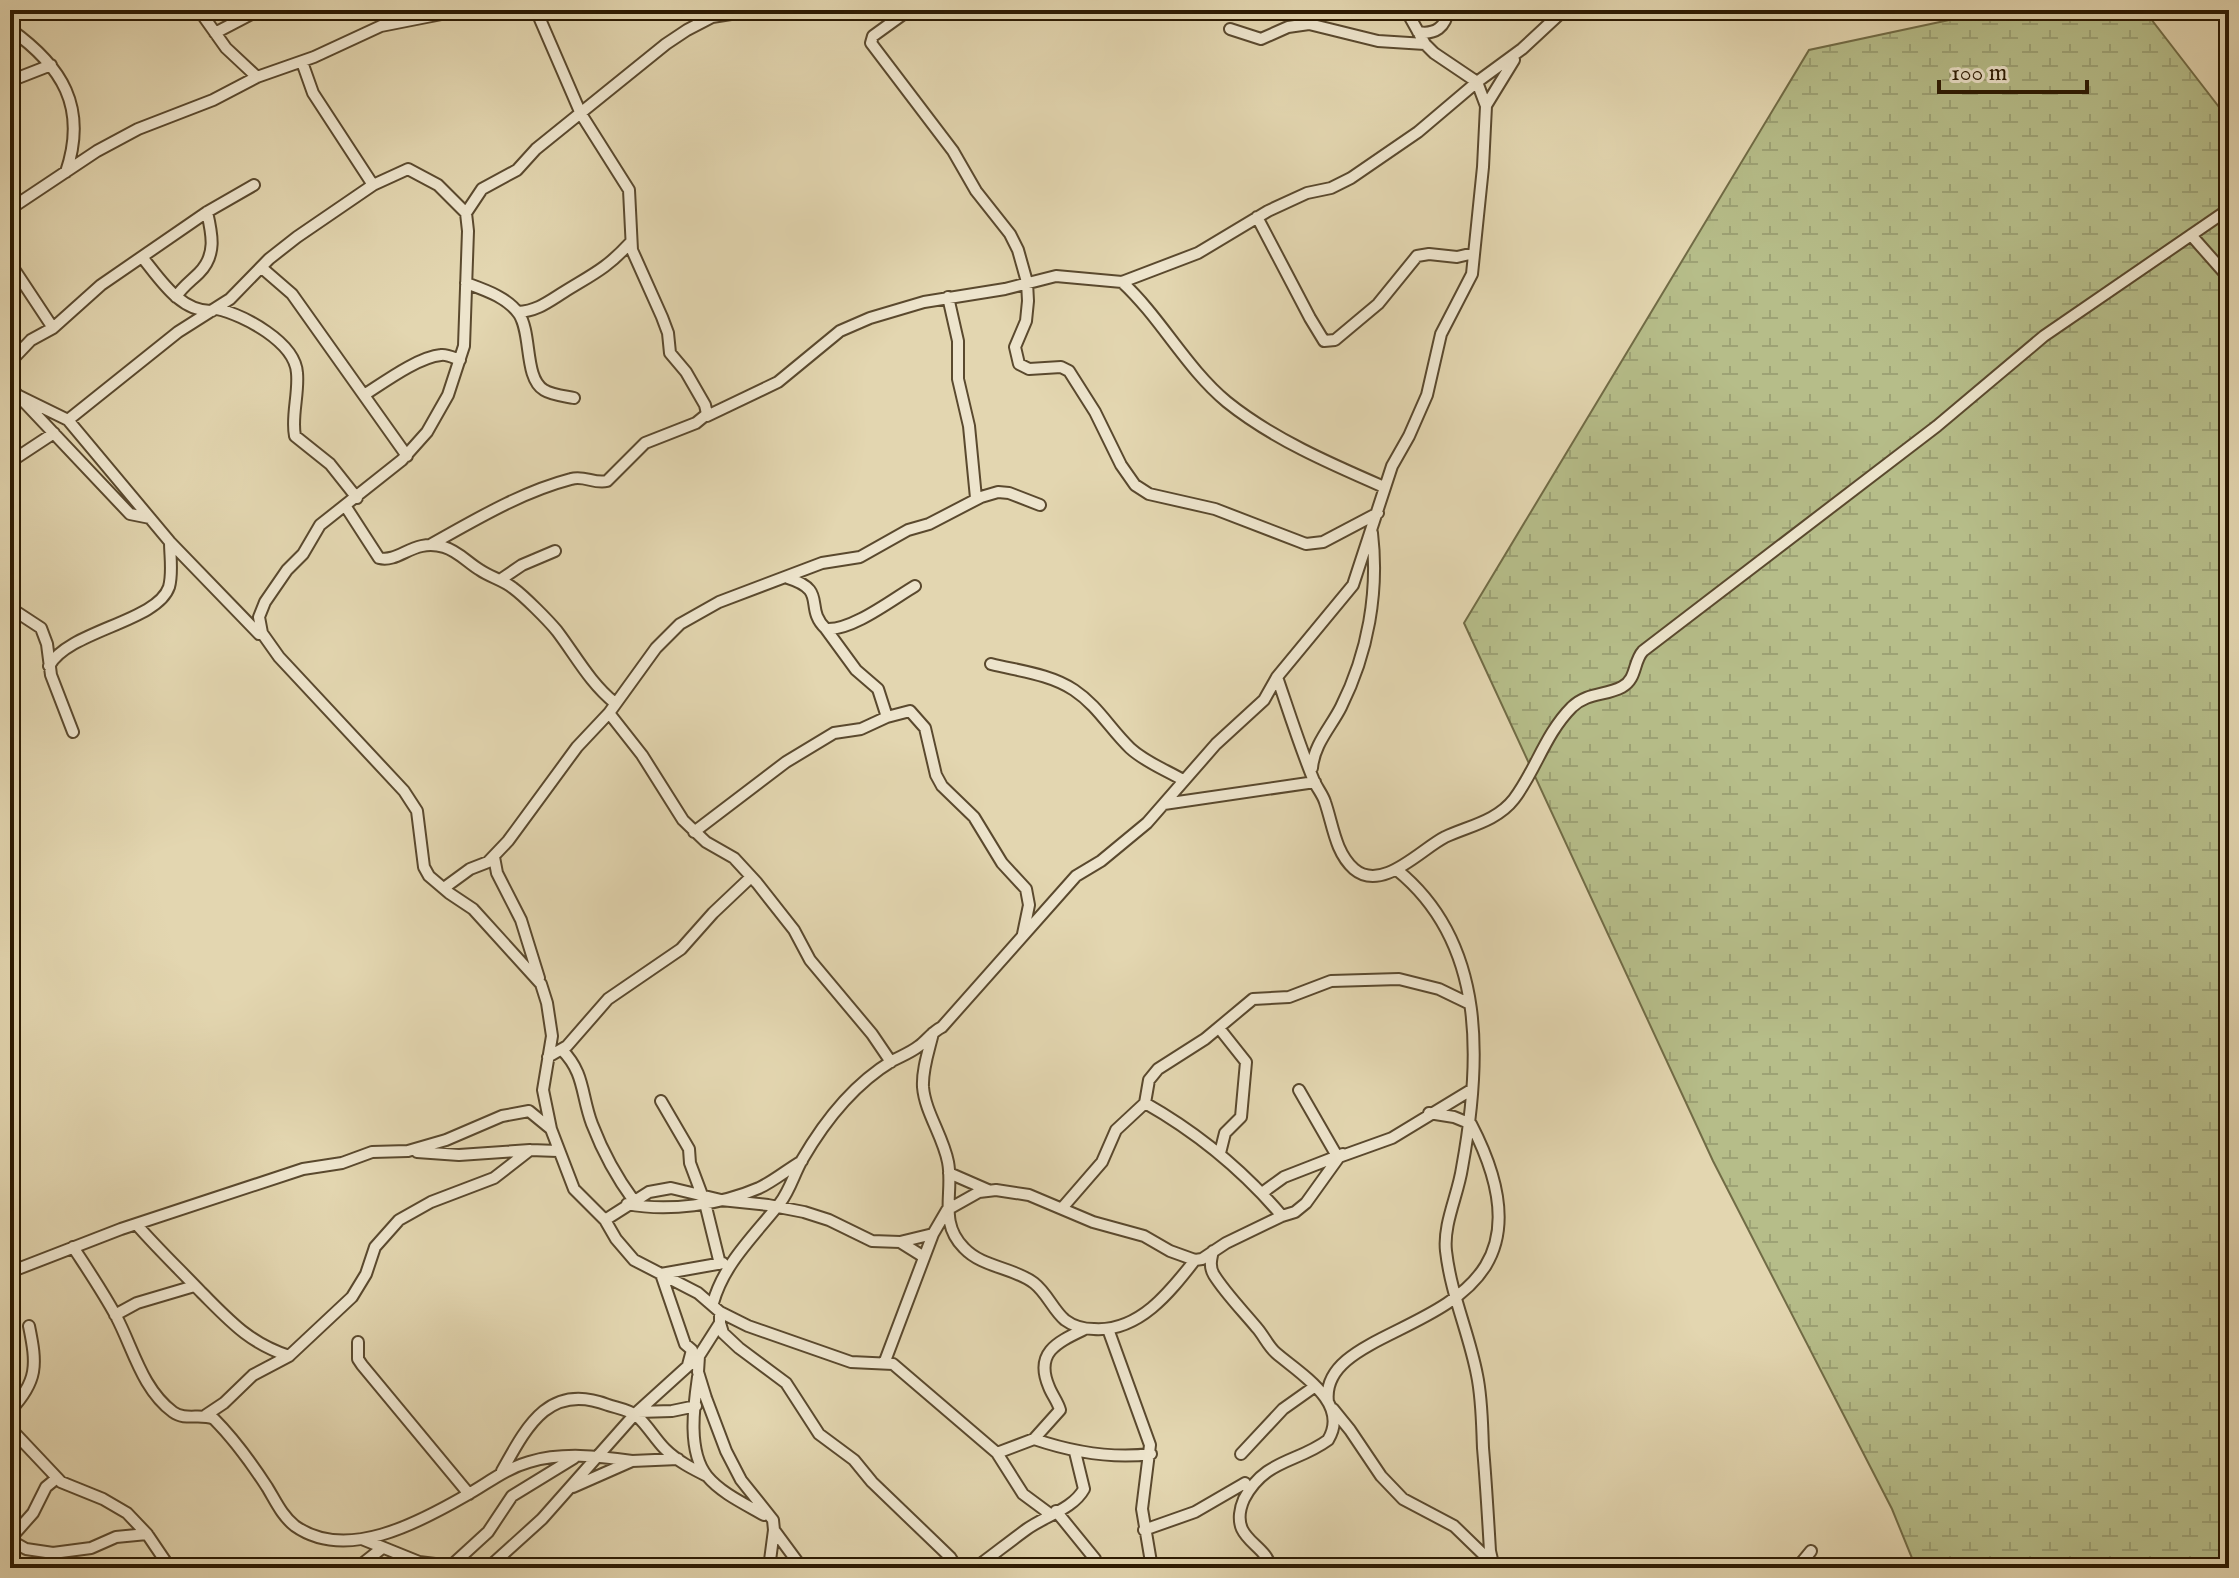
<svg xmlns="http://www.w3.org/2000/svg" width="2239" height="1578" viewBox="0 0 2239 1578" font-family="'IM FELL English',serif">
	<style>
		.wetland { fill: url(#wetland-marsh); stroke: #716c46; stroke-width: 2 }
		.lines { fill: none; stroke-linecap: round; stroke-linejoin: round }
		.minor-casing { stroke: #5a492e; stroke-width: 14 }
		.minor { stroke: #ede4cc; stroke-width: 10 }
	</style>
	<defs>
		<pattern id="wetland-marsh" width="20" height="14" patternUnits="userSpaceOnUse" patternTransform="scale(2)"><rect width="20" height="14" fill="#b6bd89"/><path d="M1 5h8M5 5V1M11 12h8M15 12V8" fill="none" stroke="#9da275"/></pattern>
	</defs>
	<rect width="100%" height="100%" fill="#e3d6b0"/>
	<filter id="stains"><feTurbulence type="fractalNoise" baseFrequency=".0025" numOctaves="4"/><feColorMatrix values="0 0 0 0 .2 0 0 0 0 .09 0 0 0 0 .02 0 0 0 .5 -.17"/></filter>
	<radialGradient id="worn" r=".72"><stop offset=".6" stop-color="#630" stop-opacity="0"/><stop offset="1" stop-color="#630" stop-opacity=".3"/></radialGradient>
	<path class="wetland" d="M1996 10H2144L2229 120V1568H1916L1892 1509 1713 1161 1464 623 1809 50Z"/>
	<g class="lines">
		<defs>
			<path id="minor" d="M199 10 226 48 257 77
				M909 10 873 36 871 43 953 151 976 191 1010 234 1018 250 1027 282 1028 301 1026 321 1015 347 1019 364 1029 369 1061 367 1069 371 1095 412 1121 465 1135 485 1149 494 1215 509 1306 544 1323 542 1378 513
				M1564 13 1579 10
				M10 29C62 66 88 107 66 172
				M1230 29 1261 39 1288 27 1309 24 1378 41 1425 44
				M1418 32C1435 35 1446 27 1448 10
				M215 33 259 10
				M302 62 313 93 373 185
				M10 81 51 65
				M1487 104 1514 60
				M10 209 97 151 138 129 213 100 257 77 314 57 381 26 462 10
				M466 213 482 189 517 170 536 149 666 44 687 30 712 17 756 10
				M1257 217 1310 318 1324 341 1335 340 1378 304 1417 256 1429 254 1457 257 1474 253
				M2191 235 2229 278
				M142 257C160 279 180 312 212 311
				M10 263 53 328
				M262 268 292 294 407 456
				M1122 282C1161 318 1186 368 1227 402 1273 439 1331 464 1384 487
				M466 283C485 290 507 297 519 314 532 334 524 378 544 390 552 395 564 396 574 398
				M176 297C182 287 191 281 199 273 217 255 212 234 207 212
				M948 297 958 341V379L969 426 976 498
				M217 309C244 315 295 342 297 373 299 394 291 417 295 436L330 464 357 498
				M518 312C537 311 548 302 564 292 593 274 606 269 630 243
				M10 362 31 340 53 328 101 285 207 212 254 185
				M10 387 130 514 150 518
				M364 395C383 383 418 357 441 355 447 354 454 358 460 360
				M19 396 68 420 170 542 259 634 262 633 279 657 404 791 417 811 424 867 429 876 449 893 473 909 541 984 547 1003 552 1036 543 1090 551 1129 574 1189 605 1220 616 1239 634 1260 698 1293 720 1312V1323L699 1356 698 1372 706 1398 726 1451 741 1480 773 1520 774 1530 802 1568
				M707 416 778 382 840 331 870 318 924 302 1005 289 1056 276 1122 282 1198 253 1268 211 1307 193 1331 188 1351 178 1418 132 1477 82 1522 49 1564 10
				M68 420 178 332 230 299 269 259 297 237 373 185 408 169 438 185 466 213 468 231 464 346 448 395 427 432 402 460 320 525 303 554 287 570 265 602 259 617 262 633
				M10 462 54 433
				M346 507 379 558C400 563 413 538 444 547 458 551 468 563 480 570 490 577 503 580 513 588 524 596 548 620 557 631 576 656 590 683 615 703
				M430 545C475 520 521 492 571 479 584 475 594 484 607 481L645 443 696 423 707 414 705 405 686 372 670 353 668 333 662 317 632 250 629 190 581 114 536 10
				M788 578C829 591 803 607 826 629 852 631 893 599 915 586
				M500 580 522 565 555 551
				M10 604 12 609 41 628 47 644 51 675 73 732
				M826 629 856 670 878 689 887 717
				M991 664C1019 671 1050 674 1074 690 1098 706 1110 729 1130 748 1145 762 1166 770 1183 780
				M49 666C69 630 157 622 169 587 173 573 170 556 170 542
				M1277 677C1289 712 1300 747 1314 781 1317 788 1323 795 1325 802 1333 825 1335 852 1354 869 1382 893 1421 849 1445 837 1469 826 1497 821 1514 799 1536 770 1545 734 1572 707 1588 692 1605 696 1622 687 1637 679 1633 662 1643 651L1937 426 2044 336 2229 209
				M609 713 642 755 683 820 706 842 734 858 757 883 794 930 810 960 872 1034 891 1062
				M1312 768C1314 744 1331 727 1341 707 1368 653 1379 592 1372 533
				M1164 804 1315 782
				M694 832 786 762 834 733 861 729 887 717 910 711 925 728 936 775 942 786 974 817 1002 863 1026 889 1029 905 1023 934
				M494 857 497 873 521 920 539 978
				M1397 870C1488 944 1481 1064 1462 1168 1458 1195 1443 1224 1446 1251 1451 1295 1469 1333 1477 1375 1482 1399 1482 1424 1483 1448 1486 1482 1488 1517 1490 1551L1494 1568
				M444 888 470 869 488 862 508 841 577 747 609 713 656 648 680 624 719 602 822 563 860 557 908 530 929 524 981 497 998 492 1009 493 1040 505
				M1219 1028 1246 1062 1241 1117 1225 1133 1220 1153
				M933 1033C929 1050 922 1069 923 1087 925 1112 943 1136 948 1162 954 1193 938 1222 964 1248 983 1268 1013 1267 1034 1283 1047 1293 1053 1310 1065 1320 1073 1326 1084 1329 1094 1329 1139 1332 1170 1292 1195 1260L1202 1259 1226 1243 1282 1216 1295 1212 1306 1203 1339 1157 1392 1138 1471 1090
				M562 1050C585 1073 581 1095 592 1124 602 1150 617 1178 634 1201
				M548 1057 567 1046 608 999 681 949 713 913 751 877
				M1299 1090 1337 1156
				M661 1101 689 1149 690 1163 705 1203 720 1264
				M1145 1103C1198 1133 1242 1169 1282 1216
				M417 1152 459 1155 530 1150 558 1151
				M949 1173 988 1190
				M1262 1193 1284 1177 1343 1154
				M627 1204C668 1212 720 1205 759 1188 774 1181 788 1169 802 1161
				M1063 1207 1102 1162 1116 1130 1145 1103 1149 1080 1158 1069 1205 1039 1253 999 1289 997 1331 981 1399 979 1439 989 1470 1004
				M605 1220 649 1192 671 1188 721 1200 768 1205 804 1212 829 1220 872 1241 900 1242 933 1234
				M137 1225C157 1248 179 1269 201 1292 230 1321 249 1343 289 1356
				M900 1242 924 1257
				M73 1247C88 1270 103 1292 116 1316 133 1348 142 1389 173 1412 185 1421 201 1413 214 1419 233 1438 252 1464 267 1487 275 1500 282 1516 295 1526 346 1562 418 1523 465 1496 487 1484 504 1469 529 1462 562 1452 598 1456 632 1461
				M1213 1251C1211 1259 1209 1267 1214 1275 1226 1294 1243 1311 1257 1328 1264 1336 1268 1346 1276 1353 1299 1373 1351 1403 1328 1440 1297 1463 1265 1459 1244 1499 1240 1508 1238 1520 1242 1529 1249 1544 1267 1550 1271 1568
				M10 1272 121 1229 303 1169 342 1163 372 1152 408 1151 446 1140 502 1116 529 1111 551 1129
				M713 1303C724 1263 755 1235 780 1203 790 1190 794 1174 802 1160 824 1122 854 1084 892 1061 901 1056 910 1053 919 1046 927 1040 932 1032 942 1027L1076 876 1101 861 1147 823 1216 744 1264 700 1277 677 1353 585 1392 466 1409 436 1427 395 1441 334 1472 274 1483 167 1486 106 1477 82 1434 53 1425 44 1406 10
				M720 1312 748 1326 851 1362 893 1364 997 1453 1023 1494 1050 1514
				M115 1315 137 1303 191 1287
				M720 1323 723 1333 739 1348 786 1383 819 1434 854 1460 872 1482 950 1557 957 1568
				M1108 1329 1150 1445 1142 1509 1152 1568
				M358 1342V1359L362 1365 469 1494
				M885 1361 933 1234 947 1210 979 1192 996 1190 1029 1195 1093 1222 1144 1236 1170 1251 1195 1260
				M688 1365 692 1350 685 1344 661 1274 723 1263
				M698 1377C694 1405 687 1451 707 1476 721 1493 745 1504 764 1515
				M1328 1402C1316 1309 1584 1341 1471 1124L1454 1117 1429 1113
				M1333 1409 1350 1430 1381 1476 1403 1499 1454 1526 1486 1557
				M10 1411C38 1381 37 1365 29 1326
				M638 1412 672 1411 696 1406
				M206 1415 224 1403 253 1375 289 1356 352 1297 366 1274 375 1247 399 1220 431 1202 494 1178 530 1150
				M10 1428 61 1482 103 1499 127 1513 147 1534 170 1568
				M1034 1439 1060 1410C1058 1402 1052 1395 1049 1387 1034 1352 1058 1342 1085 1329
				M997 1453 1034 1439C1072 1452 1110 1459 1151 1454
				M1241 1454 1283 1409 1314 1387
				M502 1471C527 1426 549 1382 608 1405 617 1408 630 1410 637 1416 648 1426 655 1439 665 1449 677 1461 693 1469 707 1476
				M573 1487 632 1461 678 1459
				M1056 1511 1095 1559 1097 1568
				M1144 1530 1195 1512 1245 1483
				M10 1539 33 1513 46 1487 57 1478
				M362 1539 419 1562 467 1568
				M10 1540 26 1549 53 1553 91 1548 116 1537 147 1534
				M452 1565 488 1532 512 1496 574 1458
				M357 1568 381 1549
				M488 1568 542 1519 635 1414 699 1356
				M769 1568 774 1530
				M975 1568C993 1555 1009 1542 1027 1529 1045 1516 1073 1509 1084 1489L1075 1452
				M1474 1568 1486 1557 1488 1560
				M1797 1568 1811 1551"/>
		</defs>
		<use href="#minor" class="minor-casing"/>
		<use href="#minor" class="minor"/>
	</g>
	<rect width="2239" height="1578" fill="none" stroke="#e3d6b0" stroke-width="40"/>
	<rect x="12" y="12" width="2215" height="1554" fill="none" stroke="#2c1a02" stroke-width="4"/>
	<rect x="20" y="20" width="2199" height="1538" fill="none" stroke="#2c1a02" stroke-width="2"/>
	<path d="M1939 80v12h148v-12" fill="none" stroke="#2c1a02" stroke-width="4"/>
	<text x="1951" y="80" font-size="24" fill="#2c1a02" stroke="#ede4cc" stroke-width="6" paint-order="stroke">100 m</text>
	<rect width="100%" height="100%" filter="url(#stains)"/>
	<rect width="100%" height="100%" fill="url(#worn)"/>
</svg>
